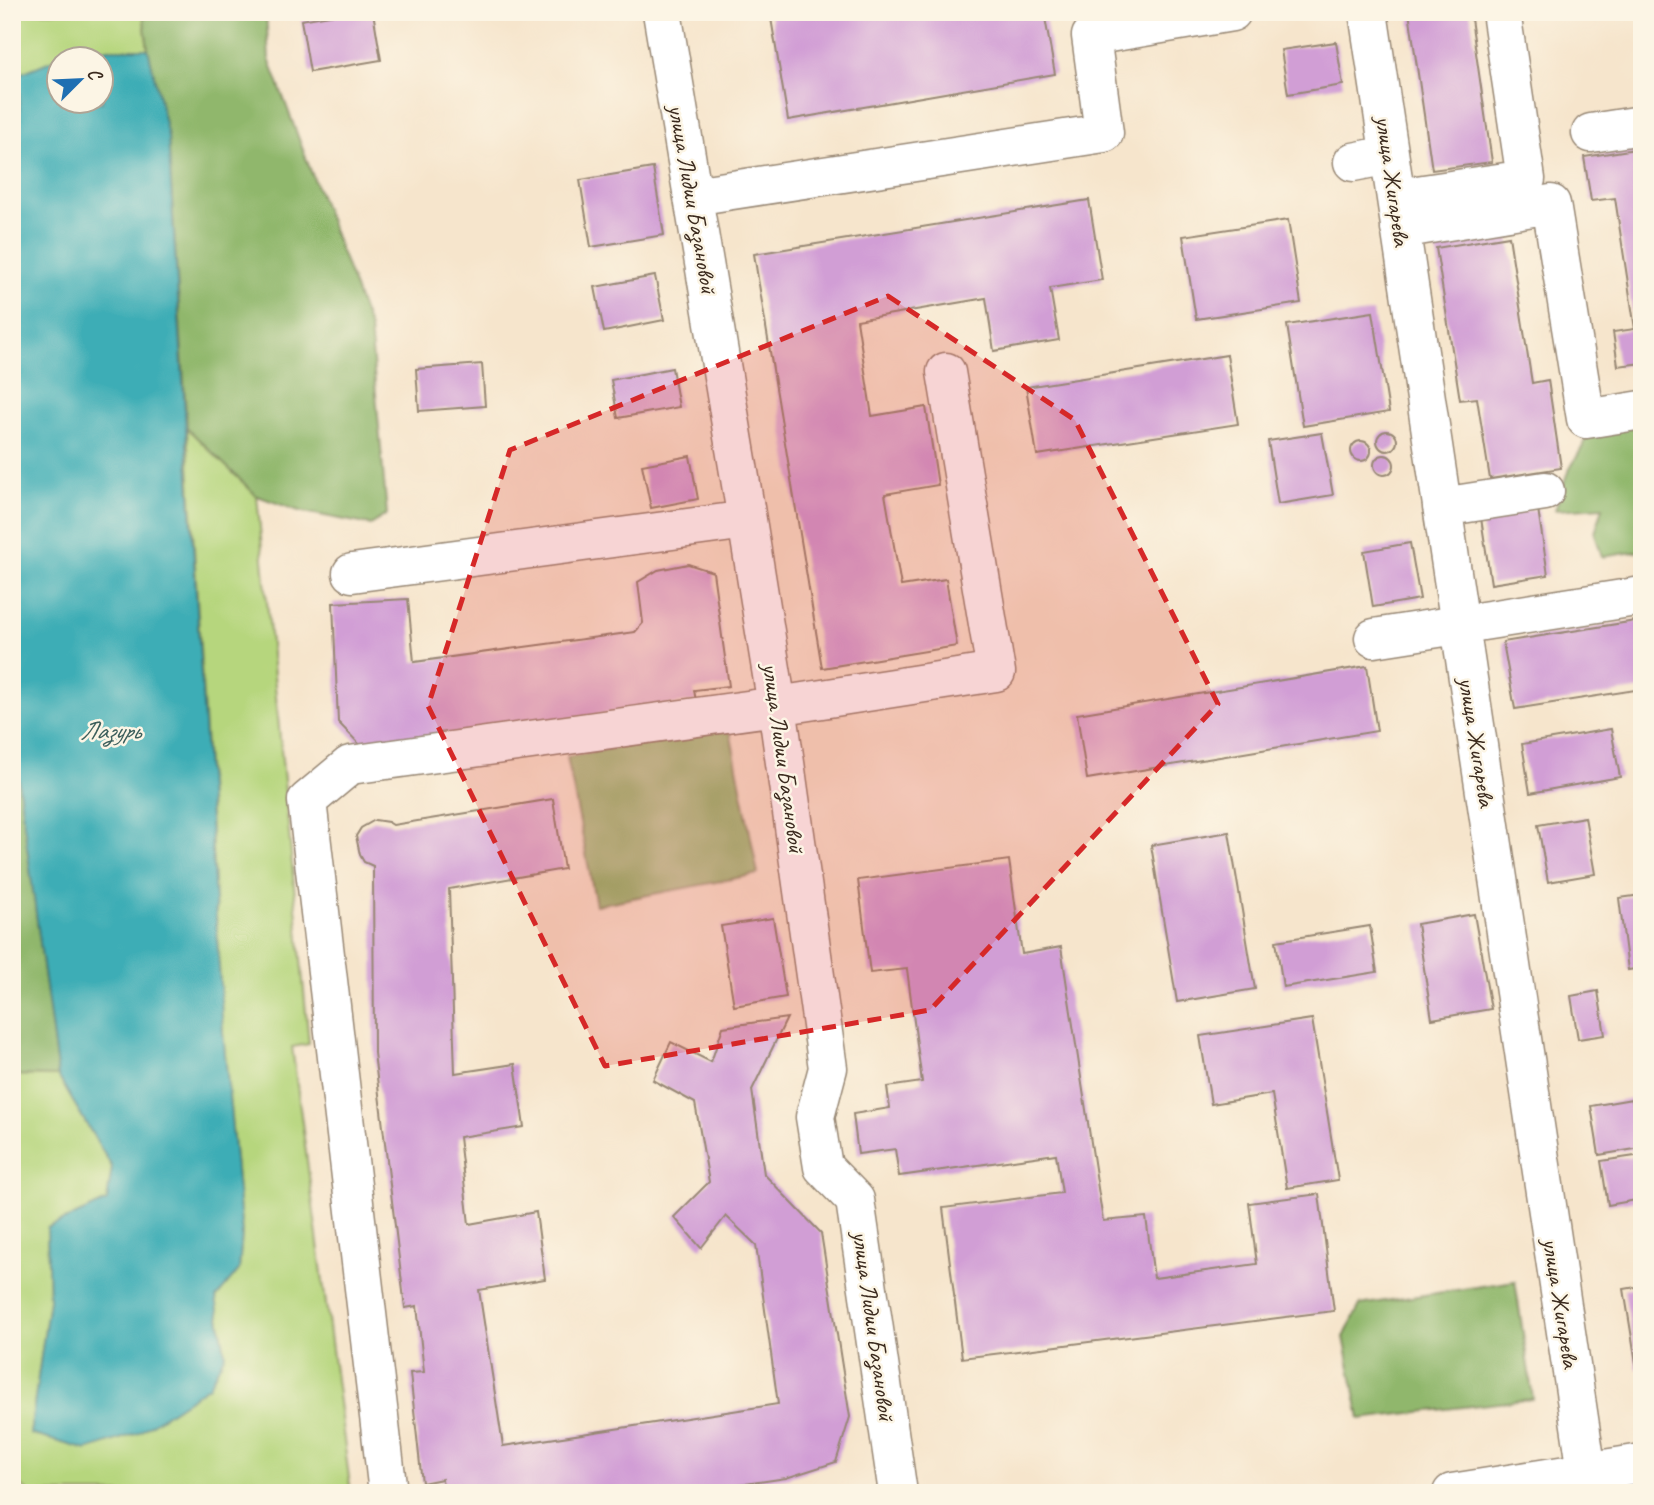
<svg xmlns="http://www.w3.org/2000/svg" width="1654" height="1505" viewBox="0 0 1654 1505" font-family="Caveat,sans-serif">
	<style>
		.green { fill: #b6d67d; stroke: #78804e; stroke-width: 2 }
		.forest { fill: #90b76c; stroke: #667045; stroke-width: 2 }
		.water { fill: #3cadb6; stroke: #3c6c6a; stroke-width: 2; fill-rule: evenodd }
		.building { fill: #d19ed5 }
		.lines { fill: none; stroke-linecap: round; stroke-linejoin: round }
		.minor-casing { stroke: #988875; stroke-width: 41 }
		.minor { stroke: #fff; stroke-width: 38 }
		.marked { fill: #d62828; fill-opacity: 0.2; stroke: #d62828; stroke-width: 5; stroke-dasharray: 14 9; stroke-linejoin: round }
		.labels { text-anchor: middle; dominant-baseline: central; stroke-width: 5; stroke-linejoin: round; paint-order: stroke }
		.street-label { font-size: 24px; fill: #3b2a1e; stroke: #fcf5e5 }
		.water-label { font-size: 26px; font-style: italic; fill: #3b5e5b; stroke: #fcf5e5 }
	</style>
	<rect width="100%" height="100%" fill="#fcf5e5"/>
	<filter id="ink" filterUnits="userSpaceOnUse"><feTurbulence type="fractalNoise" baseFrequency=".0143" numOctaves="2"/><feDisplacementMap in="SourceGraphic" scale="14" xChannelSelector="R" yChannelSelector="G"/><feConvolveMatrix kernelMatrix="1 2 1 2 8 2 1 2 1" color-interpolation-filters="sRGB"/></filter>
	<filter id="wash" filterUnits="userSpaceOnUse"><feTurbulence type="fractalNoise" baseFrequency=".00686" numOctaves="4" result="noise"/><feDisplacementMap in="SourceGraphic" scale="28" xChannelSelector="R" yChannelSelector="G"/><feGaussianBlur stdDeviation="1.57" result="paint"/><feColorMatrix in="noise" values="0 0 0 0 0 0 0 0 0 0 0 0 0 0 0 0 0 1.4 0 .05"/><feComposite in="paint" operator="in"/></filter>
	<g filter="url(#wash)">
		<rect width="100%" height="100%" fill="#f6e5cc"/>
		<path class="green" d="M12 12H143L148 49H80L19 75 20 158 12 196Z
			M187 428 257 496 309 1044 292 1047 351 1493H30L12 1480V1075L58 1076 112 1167 108 1201 47 1228 49 1300 30 1434 225 1354 216 1298 239 1269 242 1233 223 1033Z"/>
		<path class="forest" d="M143 12H266L269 59 370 329 387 514 371 525 299 511 257 496 187 428 168 137 148 49Z
			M1630 426 1642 433V551L1602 557 1595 533 1603 507 1555 510 1567 474 1591 432Z
			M12 674 19 787 58 1076 12 1075Z
			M729 726 758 874 596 905 567 757Z
			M1515 1281 1533 1399 1360 1419 1344 1337 1360 1305Z"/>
		<path class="water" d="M80 49H148L168 137 223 1033 242 1233 239 1270 216 1298 225 1354 209 1386 138 1433 87 1450 30 1434 49 1300 47 1228 107 1201 112 1167 58 1076 19 787 12 674V196L20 158 19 74ZM60 60H102V102H60Z"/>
		<g id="blocks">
			<path class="building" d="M347 12H373L381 60 310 72 301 20Z
				M770 12H1044L1055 74 788 120Z
				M1409 12H1470L1492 162 1432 170Z
				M1336 42 1343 85 1288 94 1281 50Z
				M1642 148V363L1618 366 1613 332 1635 329 1615 198 1591 201 1584 157Z
				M653 168 664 235 591 247 580 180Z
				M1089 200 1102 280 1050 288 1059 340 994 351 986 298 857 320 872 416 926 407 938 485 885 494 901 586 946 579 957 646 822 668 754 254Z
				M1288 220 1301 303 1196 319 1183 236Z
				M1509 236 1532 383 1548 380 1561 468 1490 479 1477 398 1460 400 1436 248Z
				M655 276 664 320 604 332 595 287Z
				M1373 312 1389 412 1303 426 1287 325Z
				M1227 355 1238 424 1037 455 1026 387Z
				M482 364 485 406 419 411 416 369Z
				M672 368 679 407 618 418 611 380Z
				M1377 441a10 10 0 1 1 20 0a10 10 0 1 1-20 0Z
				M1322 433 1333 495 1278 504 1268 441Z
				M1351 451a10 10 0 1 1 20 0a10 10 0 1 1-20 0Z
				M1374 465a10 10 0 1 1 20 0a10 10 0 1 1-20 0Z
				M690 456 698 499 651 508 642 465Z
				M1538 509 1548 575 1491 584 1481 518Z
				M1410 543 1420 599 1373 607 1364 551Z
				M688 564 713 572 729 686 694 690 696 701 362 747 338 722 333 603 408 599 414 662 635 632 643 623 638 582 658 570Z
				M1642 620V689L1515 709 1503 642Z
				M1367 666 1377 731 1087 779 1077 714Z
				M1611 729 1620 777 1530 793 1522 744Z
				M553 799 564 869 449 889 455 1073 515 1064 524 1127 459 1137 469 1224 536 1212 545 1279 479 1290 503 1446 778 1404 756 1245 726 1216 701 1248 674 1217 709 1182 695 1103 653 1080 671 1042 711 1062 723 1027 787 1018 752 1090 764 1174 821 1233 850 1417 836 1462 786 1478 683 1493H444L442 1479 422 1483 410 1373 424 1372 417 1306 405 1308 374 1053 373 866 364 862 360 855 356 836 361 828 375 820 388 822 393 825Z
				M1585 817 1595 874 1548 882 1538 825Z
				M1229 832 1255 989 1177 1002 1151 845Z
				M1009 860 1022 954 1061 947 1103 1221 1146 1217 1154 1278 1257 1264 1249 1203 1319 1194 1334 1311 962 1358 943 1208 1062 1193 1056 1154 899 1176 895 1149 858 1154 853 1114 890 1108 887 1087 922 1082 907 969 870 973 858 880Z
				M1642 895V968L1628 970 1619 898Z
				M1474 914 1491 1009 1432 1019 1417 924Z
				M773 918 786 997 734 1006 721 926Z
				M1370 926 1377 972 1283 987 1276 941Z
				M1598 991 1605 1035 1578 1039 1571 996Z
				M1312 1019 1338 1180 1287 1188 1272 1094 1211 1104 1200 1036Z
				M1632 1099 1641 1148 1599 1155 1591 1106Z
				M1642 1155V1199L1608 1205 1601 1161Z
				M1642 1286V1368L1637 1369 1624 1289Z"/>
		</g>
	</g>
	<g filter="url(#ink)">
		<use href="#blocks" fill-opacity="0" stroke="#988875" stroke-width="2"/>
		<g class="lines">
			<defs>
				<path id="minor" d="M662 12 747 520 777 706 828 1068 815 1117 823 1167 855 1200 898 1493
					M1368 12 1587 1472
					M1591 133 1642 125
					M1353 162 1389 155
					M693 196 1104 133 1091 36 1232 12
					M1396 198 1526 179 1501 12
					M1400 229 1551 204 1586 419 1642 410
					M1442 507 1545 491
					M352 573 747 520
					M1374 638 1642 596
					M388 1493 307 801 350 765 777 706 996 672 946 372
					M1452 1493 1642 1463"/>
			</defs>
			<use href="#minor" class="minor-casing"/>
			<use href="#minor" class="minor"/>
		</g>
	</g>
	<path class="marked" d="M888 296 1075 420 1218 704 930 1010 605 1066 428 706 510 450Z"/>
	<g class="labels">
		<g class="street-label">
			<text transform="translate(1393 181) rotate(82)">улица Жигарева</text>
			<text transform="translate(693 199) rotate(80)">улица Лидии Базановой</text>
			<text transform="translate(1477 742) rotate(81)">улица Жигарева</text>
			<text transform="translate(784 758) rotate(82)">улица Лидии Базановой</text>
			<text transform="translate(1561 1303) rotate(81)">улица Жигарева</text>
			<text transform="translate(874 1326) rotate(82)">улица Лидии Базановой</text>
		</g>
		<g class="water-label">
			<text x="110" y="730">Лазурь</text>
		</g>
	</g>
	<rect width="1654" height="1505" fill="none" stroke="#fcf5e5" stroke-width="42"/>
	<g transform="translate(80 80) rotate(66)"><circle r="33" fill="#fcf5e5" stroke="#afa495" stroke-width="2"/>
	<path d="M0-5L12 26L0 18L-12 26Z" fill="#1f6fb2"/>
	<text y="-10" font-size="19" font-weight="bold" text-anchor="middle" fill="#3b2a1e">С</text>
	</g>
</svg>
